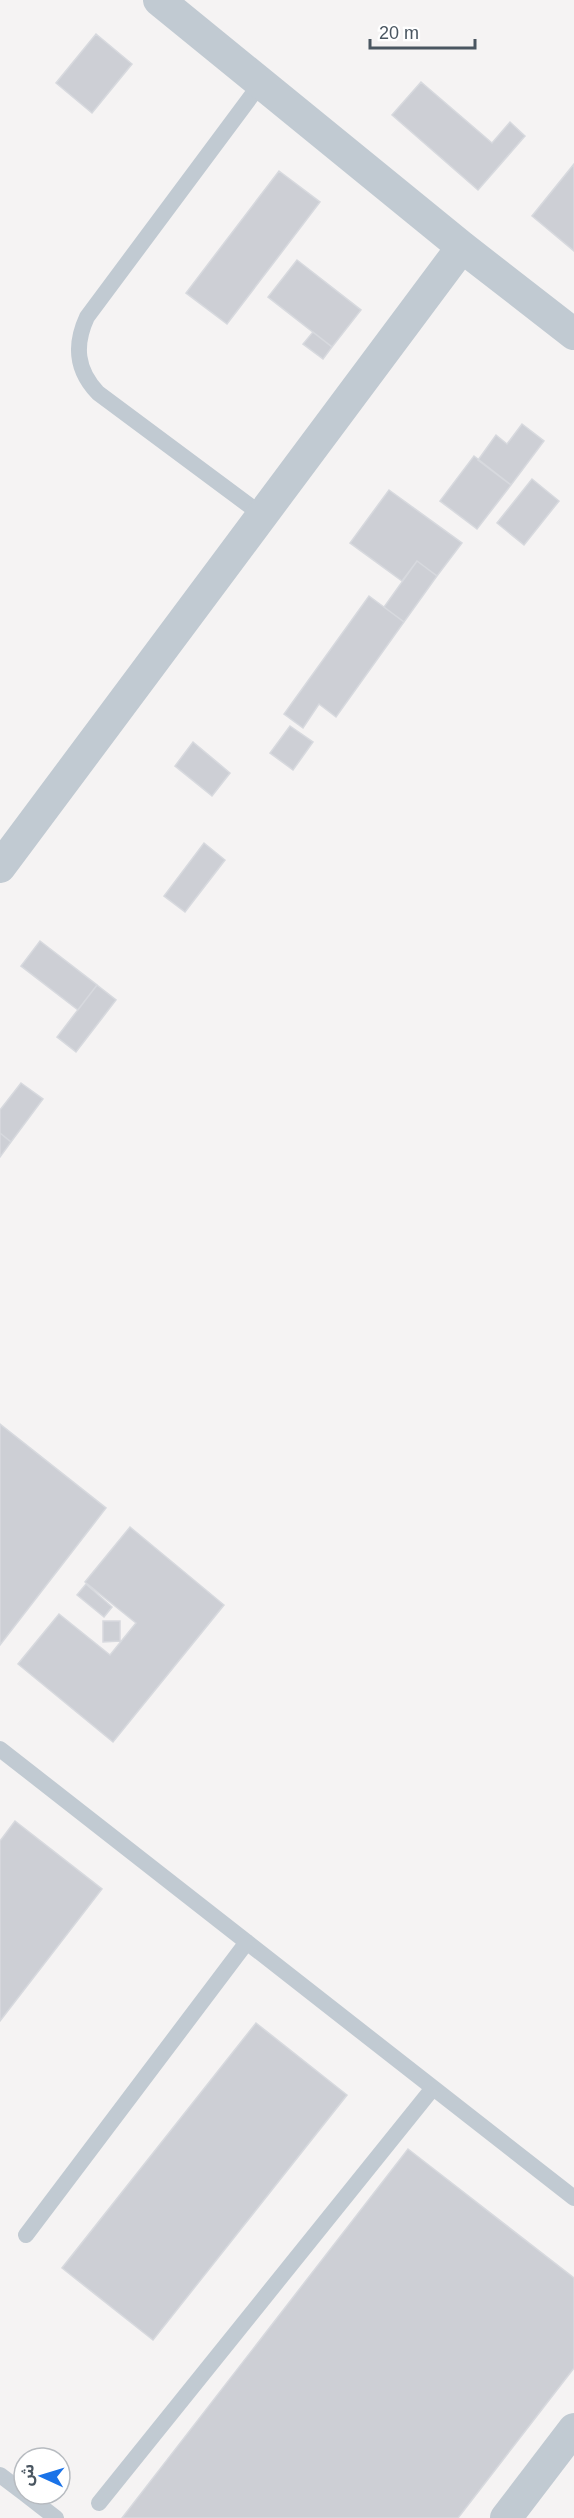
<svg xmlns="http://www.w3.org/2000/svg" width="574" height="2518" viewBox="0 0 574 2518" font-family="Helvetica,'Noto Sans Arabic',sans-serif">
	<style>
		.building { fill: #cdcfd5; stroke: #d7d9de; stroke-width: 1.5 }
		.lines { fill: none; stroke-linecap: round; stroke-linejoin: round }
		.service { stroke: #c1cad2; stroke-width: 16 }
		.minor { stroke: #c1cad2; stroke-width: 32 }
	</style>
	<rect width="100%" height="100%" fill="#f5f3f3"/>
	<path class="building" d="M96 34 132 64 92 113 56 83Z
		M421 82 492 143 510 122 525 136 478 190 392 115Z
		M574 164V251L532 216Z
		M279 171 320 202 227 324 186 293Z
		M297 260 361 310 332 347 268 297Z
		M313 332 332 347 323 359 303 344Z
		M522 424 544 441 511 485 478 460 496 435 507 444Z
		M474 456 511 485 477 529 440 501Z
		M532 479 559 501 524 545 497 523Z
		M389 490 462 543 437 576 417 561 402 581 350 543Z
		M417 561 437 576 404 622 384 607Z
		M369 596 404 622 336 717 319 704 303 728 284 714Z
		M290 726 313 742 293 770 270 753Z
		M193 742 230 773 212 796 175 766Z
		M204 843 225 860 185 912 164 896Z
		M40 941 97 985 78 1010 21 966Z
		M97 985 116 1000 76 1052 57 1037Z
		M21 1083 43 1099 11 1142 0 1133V1110Z
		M0 1133 11 1142 0 1157Z
		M0 1424 106 1508 0 1645Z
		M130 1527 224 1605 113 1742 18 1664 59 1614 110 1655 136 1623 85 1582Z
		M86 1584 112 1607 104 1617 77 1595Z
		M103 1621H120V1641L103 1642Z
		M15 1821 102 1889 0 2021V1841Z
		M256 2023 347 2095 153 2340 62 2268Z
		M408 2149 574 2278V2368L458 2518H122Z"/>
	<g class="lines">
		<path class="service" d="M261 83 87 317C74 345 76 370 98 393L262 515
			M0 1749 574 2198
			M26 2235 247 1942
			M0 2475 24 2493
			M25 2494 56 2518
			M99 2503 433 2088"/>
		<path class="minor" d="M159 0 462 247 574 334
			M0 867 462 247
			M506 2518 574 2429"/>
	</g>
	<g transform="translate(42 2476) rotate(274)"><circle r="28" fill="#ffffff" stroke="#b7bbc0" stroke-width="1.5"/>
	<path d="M0-4.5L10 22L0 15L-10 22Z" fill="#1a73e8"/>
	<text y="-9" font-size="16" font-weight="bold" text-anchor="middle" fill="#4a5661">ش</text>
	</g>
	<path d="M370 39v9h105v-9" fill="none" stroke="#4a5661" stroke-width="3"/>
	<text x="379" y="39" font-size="18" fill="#4a5661" stroke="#ffffff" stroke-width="4.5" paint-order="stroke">20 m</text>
</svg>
